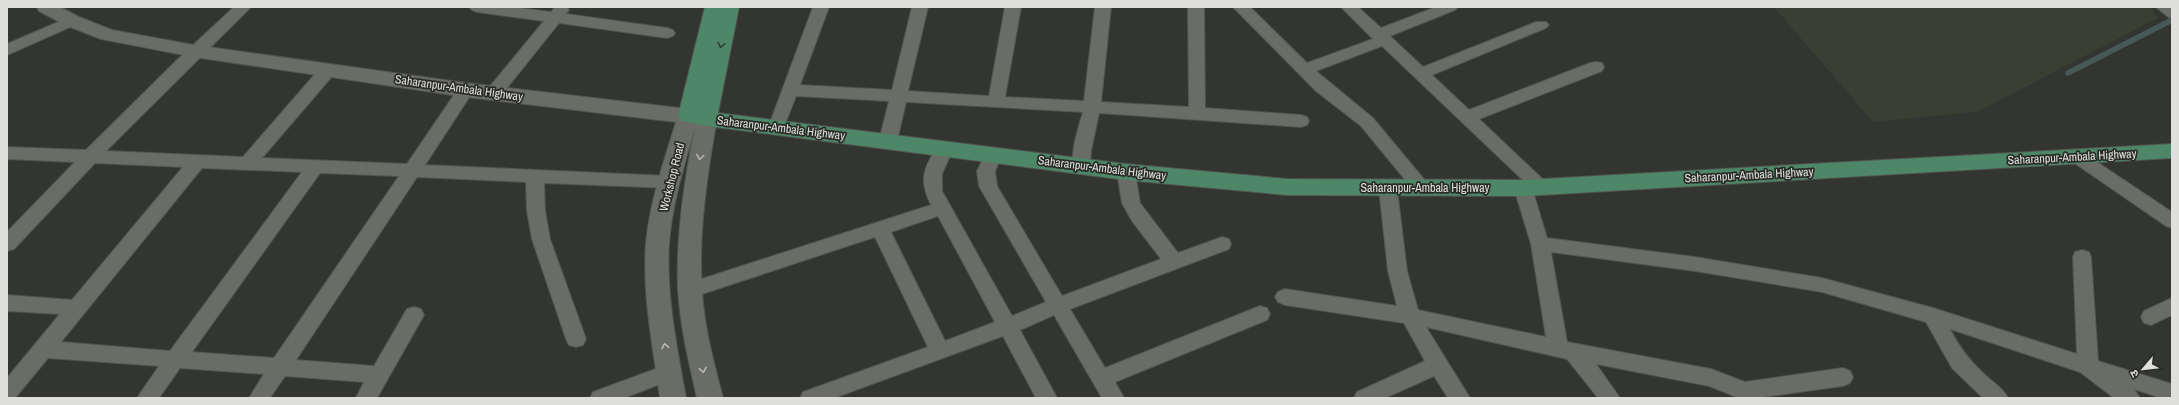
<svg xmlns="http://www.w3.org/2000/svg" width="2179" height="405" viewBox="0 0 2179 405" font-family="'Archivo Narrow','Noto Sans Devanagari',sans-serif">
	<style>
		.built { fill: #3a3e33 }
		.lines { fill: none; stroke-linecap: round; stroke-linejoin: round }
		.stream { stroke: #475957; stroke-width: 5.5 }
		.street-casing { stroke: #51544f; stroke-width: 2 }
		.secondary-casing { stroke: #51544f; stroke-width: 2 }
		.primary-casing { stroke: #51544f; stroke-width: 2 }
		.street { fill: #6a6c66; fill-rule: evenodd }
		.secondary { fill: #6a6c66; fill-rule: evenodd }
		.primary { fill: #4d8768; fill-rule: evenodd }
		.oneway { stroke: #303d33 }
		.oneway2 { stroke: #b6b7b3 }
		.labels { text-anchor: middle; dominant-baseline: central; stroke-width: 3.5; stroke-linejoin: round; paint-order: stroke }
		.street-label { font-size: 12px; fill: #dfe0dd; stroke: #292b26 }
	</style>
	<rect width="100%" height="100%" fill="#333530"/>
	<path class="built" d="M1774 7H2150L2158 18 1977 112 1873 122Z"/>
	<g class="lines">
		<path class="stream" d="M2068 73 2170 21 2172 15"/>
		<defs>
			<path id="street" d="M234 7H251L106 151 243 157 322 66 328 65 334 66 336 70 334 74 262 158 407 164 460 86 466 85 472 86 474 90 425 165 670 176 676 177 679 182 676 187 670 188 544 183 545 211 550 239 586 339 583 345 576 347 569 345 566 339 532 239 527 211 526 182 417 177 296 360 374 366 407 309 414 307 421 309 424 315 377 398H356L364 382 285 376 270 398H249L264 374 180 368 159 398H137L159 366 48 358 15 398H7V378L60 314 7 311V295L72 300 183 167 95 163 14 249 7 251V232L75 162 7 159V147L86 150 176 61ZM202 168 302 172 170 351 61 342ZM320 173 399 176 274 358 192 352Z
				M469 7H512L551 12 555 7H567L569 10 566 14 667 28 673 30 675 33 673 36 667 38 559 23 499 98 493 100 487 98 485 94 487 90 544 21 477 12 472 10Z
				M813 7H829L800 85 892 90 912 7H928L908 91 989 96 1005 7H1021L1005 97 1084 101 1095 7H1111L1101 102 1189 107 1188 7H1204L1205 108 1301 115 1307 117 1309 121 1307 125 1301 127 1099 113 1091 151 1090 166 1087 170 1081 172 1075 170C1068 158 1079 126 1083 112L906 102 897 141 894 145 888 147 882 145 879 141 889 101 796 96 782 132 776 134 770 132 768 128Z
				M1233 7H1250L1307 63 1373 39 1341 7H1358L1381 28 1436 7H1458L1455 10 1390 36 1423 67 1536 22H1546L1549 25 1546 28 1432 75 1469 110 1590 63 1596 62 1602 63 1604 67 1602 71 1479 119 1551 187 1548 192 1542 193 1532 188 1547 238 1695 257 1822 278 1933 308 2077 354 2073 257 2075 252 2082 250 2089 252 2091 257 2098 361 2172 384V398H2161L2134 389 2140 398H2114L2080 372 1950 329C1958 345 1968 359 1982 372 1990 381 2003 387 2008 398H1983L1952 368 1926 322 1822 292 1695 271 1551 252 1567 342 1711 369 1745 382 1843 368 1850 371 1853 377 1850 383 1843 386 1756 398H1739L1709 386 1596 364 1620 398H1598L1567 359 1426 327 1470 398H1448L1434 376 1385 398H1354L1357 392 1425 361 1404 323 1285 305 1278 302 1275 297 1278 292 1285 289 1397 306 1388 271 1379 189 1382 184 1388 183 1394 184 1397 189 1407 271 1418 310 1546 337 1531 244 1514 188 1517 183H1526L1382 46 1316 71 1373 118 1432 189 1429 194 1423 195 1417 194 1361 126 1316 91Z
				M2156 7H2172V18L2167 16Z
				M72 16 77 18 80 21 77 24 7 55V44Z
				M944 143 950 145 953 149 942 174V191L1012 316 1046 302 979 186 977 171 987 151 993 149 999 151 1002 155 995 171 997 186 1062 296 1161 259 1132 221 1122 203 1117 172 1120 168 1126 166 1132 168 1135 172 1140 203 1178 253 1222 237 1229 239 1231 244 1229 249 1070 309 1105 368 1260 306 1267 308 1270 314 1267 320 1115 382 1124 398H1102L1054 315 1020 330 1057 398H1036L1003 336 834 398H800L803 392 928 347 875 237 690 298 683 295 680 290 683 285 931 205C918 179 924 168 938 145ZM938 216 995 322 945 341 891 232Z
				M2076 150 2082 152 2172 212V228L2166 226 2070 160 2067 156 2070 152Z
				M2172 298V315L2151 325 2144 323 2141 317 2144 311Z
				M669 364 676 366 679 372 676 378 624 398H590L593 392Z"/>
			<path id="secondary" d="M37 7H60L79 17 112 30 194 45 466 83 688 109 695 111 698 117 700 114 707 112 714 114 717 119C707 175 698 234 702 291 704 327 714 363 723 398H697C689 363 680 326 678 289 676 236 684 181 695 128 684 166 672 204 669 244 666 295 677 348 686 398H660C653 347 642 294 646 243 650 201 664 161 676 122L466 97 194 57 101 39 65 25 39 11Z"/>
			<path id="primary" d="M705 7H739L718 113 1126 164 1287 179 1523 180 2172 144V158L1523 196 1287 195 1126 180 707 126 681 121 678 116Z"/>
		</defs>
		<use href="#street" class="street-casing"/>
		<use href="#secondary" class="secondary-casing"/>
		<use href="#primary" class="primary-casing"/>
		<use href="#street" class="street"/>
		<use href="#secondary" class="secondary"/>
		<use href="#primary" class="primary"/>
	</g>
	<defs><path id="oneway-chevron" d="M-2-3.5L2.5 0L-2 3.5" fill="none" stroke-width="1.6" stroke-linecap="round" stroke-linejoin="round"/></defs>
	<use class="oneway" href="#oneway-chevron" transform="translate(721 45) rotate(103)"/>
	<g class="oneway2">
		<use href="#oneway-chevron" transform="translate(700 157) rotate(98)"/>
		<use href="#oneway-chevron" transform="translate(665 346) rotate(-100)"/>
		<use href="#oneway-chevron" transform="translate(703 370) rotate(79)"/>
	</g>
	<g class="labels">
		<g class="street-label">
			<text transform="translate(459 88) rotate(8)">Saharanpur-Ambala Highway</text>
			<text transform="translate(781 128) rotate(7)">Saharanpur-Ambala Highway</text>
			<text transform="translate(2072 157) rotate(-3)">Saharanpur-Ambala Highway</text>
			<text transform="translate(1102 168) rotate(7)">Saharanpur-Ambala Highway</text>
			<text transform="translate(1749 175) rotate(-3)">Saharanpur-Ambala Highway</text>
			<text transform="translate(672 177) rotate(-76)">Workshop Road</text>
			<text x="1425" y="188">Saharanpur-Ambala Highway</text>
		</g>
	</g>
	<rect width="2179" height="405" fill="none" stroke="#dfe0dd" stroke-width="16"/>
	<g transform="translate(2143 369) rotate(242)" stroke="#292b26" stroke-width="3" paint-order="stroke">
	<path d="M0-3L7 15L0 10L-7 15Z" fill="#dfe0dd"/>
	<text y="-6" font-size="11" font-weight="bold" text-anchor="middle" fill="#dfe0dd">उ</text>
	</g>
</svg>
